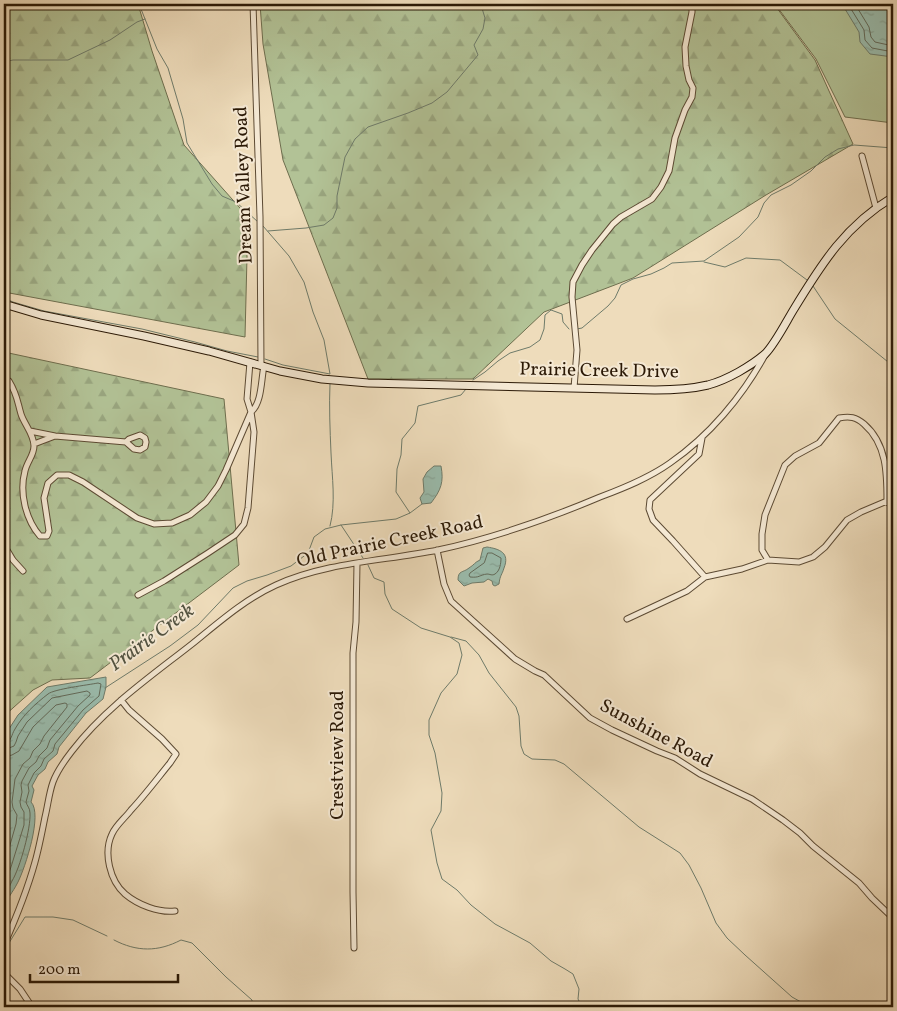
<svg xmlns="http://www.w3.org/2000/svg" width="897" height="1011" viewBox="0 0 897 1011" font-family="Vollkorn,serif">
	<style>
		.forest { fill: url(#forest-firs); stroke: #6e6e4e }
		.park { fill: #b2c296; stroke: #6e6e4e }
		.water { fill: url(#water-ripples); stroke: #6e7b6a }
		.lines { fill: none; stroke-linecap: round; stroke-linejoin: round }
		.shore { stroke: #626a5a; stroke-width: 1 }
		.stream { stroke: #6e7b6a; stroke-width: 1 }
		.minor-casing { stroke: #5c4a33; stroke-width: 7 }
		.secondary-casing { stroke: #2b1906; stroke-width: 9 }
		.minor { stroke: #f4e8d3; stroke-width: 5 }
		.secondary { stroke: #f4e8d3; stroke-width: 7 }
		.labels { text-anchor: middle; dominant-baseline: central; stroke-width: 4; stroke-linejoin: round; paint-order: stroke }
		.street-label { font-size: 19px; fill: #2b1906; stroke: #f4e8d3 }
		.water-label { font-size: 20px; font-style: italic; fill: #525240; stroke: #f4e8d3 }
	</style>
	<defs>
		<pattern id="forest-firs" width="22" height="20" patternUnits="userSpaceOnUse" patternTransform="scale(1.25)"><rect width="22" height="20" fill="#b2c296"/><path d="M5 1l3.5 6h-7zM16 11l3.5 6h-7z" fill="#99a680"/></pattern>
		<pattern id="water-ripples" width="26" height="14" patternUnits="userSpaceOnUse" patternTransform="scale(1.25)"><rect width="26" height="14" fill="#9abcad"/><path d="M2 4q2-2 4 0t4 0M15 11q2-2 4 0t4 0" fill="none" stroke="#85a193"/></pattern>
	</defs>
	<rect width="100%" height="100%" fill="#eedcbb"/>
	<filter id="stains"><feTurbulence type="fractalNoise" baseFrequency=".004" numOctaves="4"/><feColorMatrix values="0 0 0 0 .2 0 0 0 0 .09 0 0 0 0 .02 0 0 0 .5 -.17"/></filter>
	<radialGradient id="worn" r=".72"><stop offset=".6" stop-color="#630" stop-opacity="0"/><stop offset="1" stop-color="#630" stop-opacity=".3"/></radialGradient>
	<path class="forest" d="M4 4H138L152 51 184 145 248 217 245 337 4 292Z
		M260 4H774L815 60 853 144 766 195 633 278 544 312 473 379H368L283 160 263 44Z
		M4 352 224 399 239 565 90 678 52 680 33 690 4 716Z"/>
	<path class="park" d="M775 4H893V123L845 117 816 59Z"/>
	<path class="water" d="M842 4H893V57L870 54 860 42 859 32Z
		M434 466H441C444 482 441 490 431 503L422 504 420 498 424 492 423 479 427 472Z
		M487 547C500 549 510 553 504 568 502 575 500 575 499 584L495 586 493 585 492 581 488 579 484 582 472 583 464 586 458 580C458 570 463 573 469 568 474 565 475 562 480 560L483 548Z
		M106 677V687L103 699 86 713 59 747 57 754 48 762 45 769 38 775 32 786 34 790 31 802C43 814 25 868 18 882 12 894 7 897 4 910V752L7 732 18 715 47 687Z"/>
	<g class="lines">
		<path class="shore" d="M848 4 864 30 865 40 872 48 893 52
			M855 4 869 27 871 37 875 42 893 46
			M488 553H492L501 558C501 563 500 571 495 574 492 576 490 574 487 574 479 575 480 578 470 577L469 575 470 573 484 563Z
			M4 743C12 742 11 735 15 729 23 715 35 704 48 694 54 689 88 685 98 683L101 684 99 696 83 710 55 744 53 751 44 759 41 766 34 773 28 785 29 791 26 802C27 806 30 808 30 813 31 828 20 868 12 881 10 886 7 890 4 895
			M4 749 9 748 14 746 16 742 18 736 27 722 52 698 87 691 90 693V695L78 706 50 740 47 748 39 756 36 762 29 768 22 781 21 785 22 792 20 802 21 807 24 812V825L11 867 7 878 4 883
			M4 757 12 755 19 751 33 727 56 705 65 703 67 704V707L44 736 40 744 33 751 30 758 23 764 15 779 12 802 13 808 17 815 16 824 4 866"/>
		<path class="stream" d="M139 4 157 49 168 68 183 119 187 143 212 184 222 196 236 202 258 222
			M4 62 13 60H68L110 40 137 22 145 19
			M263 226 289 256 304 282 313 312 324 340 330 374 283 365 265 359
			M268 231 306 228 324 225 333 218 337 208V196L345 157 355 139 368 127 408 113 432 103 447 92 478 55 474 45 483 29 485 18 481 5V4
			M704 262 725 267 746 258 780 260 807 280
			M813 286 835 319 893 366
			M4 298 13 302 44 311 142 329 195 342 227 351 258 357
			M577 329 582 328 608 306 615 298 621 285 633 279 651 274 664 268 672 263 704 261 739 237 758 217 764 203 771 195 791 185 811 171 825 157 838 149 854 145 893 148
			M473 380 485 372 498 361 510 353 530 347 540 340 544 329 545 315 551 310 562 314 563 322 569 329
			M410 513 422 504
			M341 525 363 558
			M330 526C336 503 332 477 331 453 330 430 329 406 330 383
			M368 565 374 578 384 582 385 594 392 609 421 628 450 637 459 643 462 655 457 674 441 693 429 720V735L435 753 442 793 441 811 431 830 437 863 442 879 457 890 471 905 495 924 530 943 551 961 565 969 573 974 579 989 578 999 582 1007
			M451 637 466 641 479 655 489 673 516 707 519 716 521 746 524 754 532 759 555 760 564 764 639 827 680 853 689 865 701 888 716 923 727 938 745 955 792 997 810 1007
			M105 688 170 646 198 625 233 588 247 581 267 575 291 566 308 553 314 537 325 529 341 525 396 519 410 513 396 492 397 469 401 455 402 439 415 423 418 406 461 395 466 389
			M114 940C137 952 158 952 181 940L192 943 226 977 252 1000V1007
			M9 943 25 917H53L73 920 107 936
			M853 1007 867 1005 876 1007"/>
		<defs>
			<path id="minor" d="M253 4 260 217 261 365
				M862 156 876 208
				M4 379 9 381C17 394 17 400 21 414 24 424 34 434 34 446 34 455 27 462 25 471 19 493 26 520 40 536H47L49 531 44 498 48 483 57 475H69L83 482 137 518 154 524 172 523 190 515 206 502 218 486 226 470 251 412C262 403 261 380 264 366
				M574 388 577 350 572 297 573 282 582 265 592 250 613 224 621 217 652 199 661 187 669 171 675 138 685 110 692 97 693 88 689 80 686 66 685 47 692 12V4
				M30 431 55 436
				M702 438 699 454 650 500 649 509 653 520 673 541 705 577
				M34 444 55 436 126 442 134 449 140 450 145 447 146 442 145 438 140 435 129 439 126 442
				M887 501 893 508
				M4 545 13 560 23 571
				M437 550 444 584 451 601 515 659 535 671 544 675 590 718 612 730 657 751 675 758 700 774 752 799 783 820 800 833 813 846 859 883 872 898 893 918
				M768 560 762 550V534L765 515 785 465 795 456 819 443 839 418C850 416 856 417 864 424 887 444 887 474 887 501
				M138 595 164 581 208 553 235 535 244 524 248 508 254 432 251 412 247 399 250 362
				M627 619 687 591 705 577 742 569 768 560 799 562 813 557 825 547 847 520 861 512 887 501
				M121 700 129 710 162 739 176 754 170 763C157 779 145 795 131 810 125 818 116 825 112 834 103 853 110 881 125 894 138 905 159 913 175 911
				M4 945C16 918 27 891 35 862 39 848 42 832 45 817 48 805 49 793 53 782 57 771 65 760 72 751 105 708 150 677 192 644 218 623 245 599 276 585 327 562 384 561 438 550 493 538 548 519 600 497 624 488 649 478 670 463 709 436 742 397 765 355
				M354 948 353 892V653L356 622 357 563
				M4 973 20 989 32 1007"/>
			<path id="secondary" d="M4 304 41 315 144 336 209 351 280 371 322 379 368 383 655 390C673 390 691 389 708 385 727 380 751 366 765 354 775 344 786 322 794 309 822 263 846 225 893 197"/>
		</defs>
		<use href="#minor" class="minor-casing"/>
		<use href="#secondary" class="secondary-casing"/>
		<use href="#minor" class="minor"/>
		<use href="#secondary" class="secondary"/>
	</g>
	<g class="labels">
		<g class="street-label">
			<text transform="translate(244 185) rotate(-92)">Dream Valley Road</text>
			<text transform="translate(599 371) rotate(1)">Prairie Creek Drive</text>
			<text transform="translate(390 542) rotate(-12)">Old Prairie Creek Road</text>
			<text transform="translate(656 734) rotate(28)">Sunshine Road</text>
			<text transform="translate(338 755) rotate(-90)">Crestview Road</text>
		</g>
		<g class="water-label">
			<text transform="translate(152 638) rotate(-36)">Prairie Creek</text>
		</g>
	</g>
	<rect width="897" height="1011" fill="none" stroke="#eedcbb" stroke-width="20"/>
	<rect x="5" y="5" width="887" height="1001" fill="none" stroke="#2b1906" stroke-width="2.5"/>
	<rect x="10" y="10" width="877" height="991" fill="none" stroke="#2b1906"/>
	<path d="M30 974v8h148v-8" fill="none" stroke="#2b1906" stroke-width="2.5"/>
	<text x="38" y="974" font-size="15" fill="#2b1906" stroke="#f4e8d3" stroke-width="4" paint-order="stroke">200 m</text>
	<rect width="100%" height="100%" filter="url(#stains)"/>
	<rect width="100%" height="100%" fill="url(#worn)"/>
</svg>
